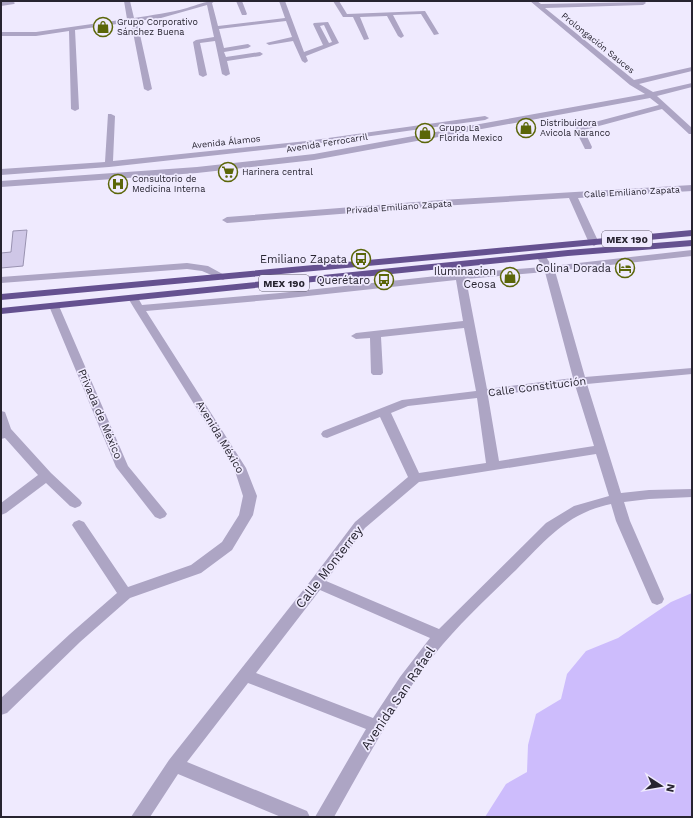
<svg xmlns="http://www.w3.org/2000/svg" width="693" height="818" viewBox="0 0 693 818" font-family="'Work Sans',sans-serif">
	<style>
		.green { fill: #cdbcfc }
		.building { fill: #cfc7e7; stroke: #9992b0 }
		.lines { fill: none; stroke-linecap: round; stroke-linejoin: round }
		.minor { fill: #ada5c4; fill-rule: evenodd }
		.highway { fill: #655190; fill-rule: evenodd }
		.labels { text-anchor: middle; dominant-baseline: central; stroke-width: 3.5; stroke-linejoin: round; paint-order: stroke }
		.far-poi-label { font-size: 9px; fill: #272430; stroke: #efeafe; text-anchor: start }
		.far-street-label { font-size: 9px; fill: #272430; stroke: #efeafe }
		.shield { fill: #efeafe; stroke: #635f6e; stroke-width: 1 }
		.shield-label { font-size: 10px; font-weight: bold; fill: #272430 }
		.poi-label { font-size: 11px; fill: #272430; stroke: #efeafe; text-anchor: end }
		.street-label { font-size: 11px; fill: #272430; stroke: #efeafe }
		.near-street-label { font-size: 13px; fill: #272430; stroke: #efeafe }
	</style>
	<rect width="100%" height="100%" fill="#efeafe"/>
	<path class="green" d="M692 593V817H485L506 784 527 772 528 745 536 714 561 699 567 674 586 651 618 638 671 602Z"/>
	<path class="building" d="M27 230 23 266 1 268V253L11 252 13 231Z"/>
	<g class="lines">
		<path class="minor" d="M12 1 15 3 14 4 1 6V2Z
			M124 1H130L134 18C152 15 170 13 187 8 197 5 205 1 215 1L212 3 218 26 285 18 279 1H285L304 52 323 45 313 24 314 23 328 22 339 43 306 56 308 61 305 63 302 61 293 41 269 45 266 43 292 37 286 21 219 29 224 48 248 44 251 46 248 48 224 52 226 57 260 52 263 54 260 56 227 61 230 74 226 76 222 74 215 41 200 43 207 75 203 77 199 75 193 42 196 40 214 37 207 5 161 18 137 21 152 89 148 91 144 89 131 22 75 30 79 109 75 111 71 109 69 31 36 36H1V32H36L127 19ZM324 25 332 42 329 43 320 26Z
			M236 1H242L247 14 246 15H242Z
			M333 1H339L347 14 425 11 439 34 434 35 421 14 393 15 404 36 401 38 398 36 387 16 360 17 369 39 364 40 353 17H343Z
			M530 1H537L541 4 645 2 646 3 643 5 545 8 634 80 692 67V71L639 84 653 92 692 83V87L657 96 692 128V134H689L662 109 584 130 592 147 591 149H585L575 129 576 127 659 105 650 98 314 160 197 173 1 187V181L197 167 314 154 645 94 630 85Z
			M108 114H111L115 116 113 161 307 141 485 116 489 118 485 120 307 145 109 167 1 175V169L105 162Z
			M692 185V191L578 198 599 243 594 246 589 243 569 198 441 206 227 223 222 220 227 217 441 200Z
			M692 250V256L555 271 585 377 692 368V374L587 384 621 493 649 490 692 489V497L649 499 624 502 630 521 664 599 662 603 657 605 652 603 650 599 616 521 611 504C567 513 546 540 516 570 488 597 459 624 434 655 395 705 365 762 334 817H315L366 729 248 683 187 762 307 811 310 817H281L178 774 150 817H131L169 760 312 579 355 522 408 477 380 417 327 438 323 437 321 434 323 431 402 400 476 391 464 328 381 337 383 373 381 375H373L371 373 370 338 356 339 351 336 356 333 463 321 456 280 280 299 146 311 246 468 257 496 253 515 232 550 201 573 130 598 80 642 7 713 1 715V698L70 634 117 593 74 528 72 525 74 522 79 520 84 522 128 587 191 565 222 542 239 515 243 496 234 468 134 308 128 298 129 296H137L142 305 280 293 455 274 453 266 458 263 463 266 464 273 543 267 536 256 541 253 544 254 552 266ZM545 272 573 378 487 389 466 279ZM575 385 594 446 499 461 488 396ZM477 398 486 463 419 473 391 413 408 406ZM596 454 609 496 574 506 546 523 439 629 326 581 365 528 419 482ZM320 590 430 638 400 677 373 718 256 673Z
			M187 263 208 266 228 277 223 280 202 271 187 269 1 283V277Z
			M54 303 59 306 128 466 165 511 167 514 165 517 160 519 155 517 116 467 49 306Z
			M1 411 5 412 11 429 51 473 80 500 82 503 80 506 75 508 70 506 46 483 6 513 1 515V503L38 475 5 438 1 439Z"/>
		<path class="highway" d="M692 230V236L1 300V294Z
			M692 240V246L568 256 1 314V308L568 250Z"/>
	</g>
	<defs>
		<symbol id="shop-ring" viewBox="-11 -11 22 22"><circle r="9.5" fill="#efeafe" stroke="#5b6609" stroke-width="1.5"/><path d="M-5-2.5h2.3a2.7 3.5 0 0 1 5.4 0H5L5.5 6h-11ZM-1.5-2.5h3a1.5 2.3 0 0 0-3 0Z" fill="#5b6609"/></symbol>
		<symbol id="supermarket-ring" viewBox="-11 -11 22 22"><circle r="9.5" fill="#efeafe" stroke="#5b6609" stroke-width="1.5"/><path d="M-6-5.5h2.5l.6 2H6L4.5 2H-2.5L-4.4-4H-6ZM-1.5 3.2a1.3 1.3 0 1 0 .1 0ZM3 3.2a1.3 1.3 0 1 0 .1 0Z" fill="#5b6609"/></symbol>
		<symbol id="hospital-ring" viewBox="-11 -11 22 22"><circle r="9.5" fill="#efeafe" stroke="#5b6609" stroke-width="1.5"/><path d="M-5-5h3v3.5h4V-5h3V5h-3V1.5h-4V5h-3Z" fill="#5b6609"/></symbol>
		<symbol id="bus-ring" viewBox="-11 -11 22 22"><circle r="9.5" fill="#efeafe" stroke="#5b6609" stroke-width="1.5"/><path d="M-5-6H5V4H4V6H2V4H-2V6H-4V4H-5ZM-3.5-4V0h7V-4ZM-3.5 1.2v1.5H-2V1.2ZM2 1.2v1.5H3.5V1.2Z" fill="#5b6609"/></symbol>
		<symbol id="hotel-ring" viewBox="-11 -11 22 22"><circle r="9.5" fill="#efeafe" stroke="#5b6609" stroke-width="1.5"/><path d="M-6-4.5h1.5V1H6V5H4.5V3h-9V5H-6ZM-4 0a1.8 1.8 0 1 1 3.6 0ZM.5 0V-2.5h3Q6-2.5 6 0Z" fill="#5b6609"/></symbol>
	</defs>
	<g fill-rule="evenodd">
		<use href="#shop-ring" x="92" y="16" width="22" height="22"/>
		<use href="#shop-ring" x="515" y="117" width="22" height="22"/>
		<use href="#shop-ring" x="414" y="122" width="22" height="22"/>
		<use href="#supermarket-ring" x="217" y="161" width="22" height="22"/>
		<use href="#hospital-ring" x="107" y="173" width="22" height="22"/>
		<use href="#bus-ring" x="350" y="248" width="22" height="22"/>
		<use href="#hotel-ring" x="614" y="257" width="22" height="22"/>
		<use href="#shop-ring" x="499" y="266" width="22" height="22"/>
		<use href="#bus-ring" x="373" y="269" width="22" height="22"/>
	</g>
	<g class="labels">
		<g class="far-poi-label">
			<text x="117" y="22">Grupo Corporativo<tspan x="117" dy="10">Sánchez Buena</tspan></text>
			<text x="540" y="123">Distribuidora<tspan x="540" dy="10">Avicola Naranco</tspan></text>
			<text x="439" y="128">Grupo La<tspan x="439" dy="10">Florida Mexico</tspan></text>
			<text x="242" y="172">Harinera central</text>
			<text x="132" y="179">Consultorio de<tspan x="132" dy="10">Medicina Interna</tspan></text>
		</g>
		<g class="far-street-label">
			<text transform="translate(598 43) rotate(39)">Prolongación Sauces</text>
			<text transform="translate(226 142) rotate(-6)">Avenida Álamos</text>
			<text transform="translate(327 143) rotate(-9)">Avenida Ferrocarril</text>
			<text transform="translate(632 192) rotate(-3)">Calle Emiliano Zapata</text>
			<text transform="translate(399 207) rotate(-4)">Privada Emiliano Zapata</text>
		</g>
		<g class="shield">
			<rect x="602" y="231" width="50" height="16" rx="3"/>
			<rect x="259" y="275" width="50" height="16" rx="3"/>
		</g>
		<g class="shield-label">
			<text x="627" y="239">MEX 190</text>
			<text x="284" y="283">MEX 190</text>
		</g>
		<g class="poi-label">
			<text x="347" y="259">Emiliano Zapata</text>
			<text x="611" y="268">Colina Dorada</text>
			<text x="496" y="271">Iluminacion<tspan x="496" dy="13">Ceosa</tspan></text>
			<text x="370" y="280">Querétaro</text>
		</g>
		<g class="street-label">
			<text transform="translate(537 387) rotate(-7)">Calle Constitución</text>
			<text transform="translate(100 414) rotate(67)">Privada de México</text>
			<text transform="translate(220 437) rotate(59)">Avenida México</text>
		</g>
		<g class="near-street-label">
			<text transform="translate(329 567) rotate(-52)">Calle Monterrey</text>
			<text transform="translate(398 698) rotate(-56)">Avenida San Rafael</text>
		</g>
	</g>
	<rect width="693" height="818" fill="none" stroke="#272430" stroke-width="4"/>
	<g transform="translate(661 786) rotate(102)" stroke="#efeafe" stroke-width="3" paint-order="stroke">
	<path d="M0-3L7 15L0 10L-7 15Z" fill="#272430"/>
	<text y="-6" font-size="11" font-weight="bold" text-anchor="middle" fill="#272430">N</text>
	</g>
</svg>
